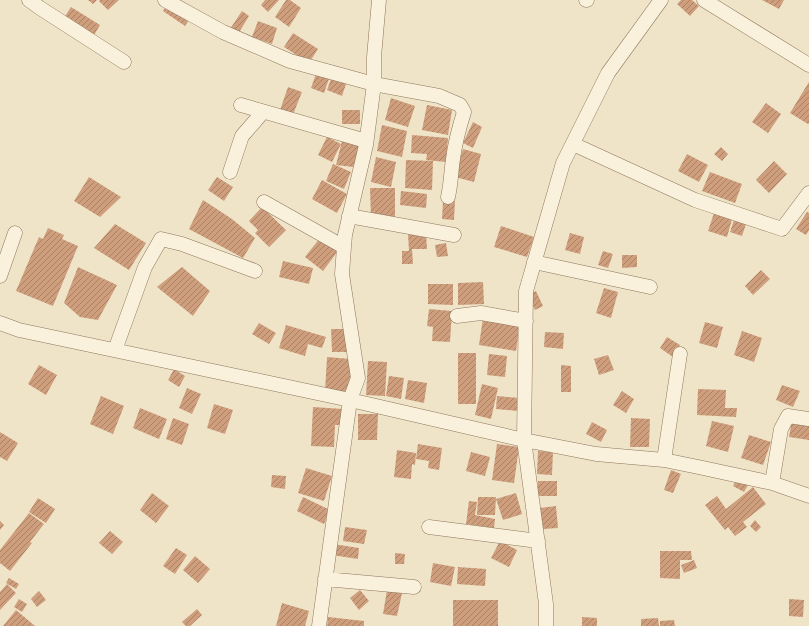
<svg xmlns="http://www.w3.org/2000/svg" width="809" height="626" viewBox="0 0 809 626" font-family="'Times New Roman',serif">
	<style>
		.building { fill: url(#building-hatch) }
		.lines { fill: none; stroke-linecap: round; stroke-linejoin: round }
		.street-casing { stroke: #8d765c; stroke-width: 15 }
		.street { stroke: #faf1dc; stroke-width: 14 }
	</style>
	<defs>
		<pattern id="building-hatch" width="6" height="6" patternUnits="userSpaceOnUse"><rect width="6" height="6" fill="#cf9f7d"/><path d="M-1 1l2-2M0 6l6-6M5 7l2-2" fill="none" stroke="#a98266"/></pattern>
	</defs>
	<rect width="100%" height="100%" fill="#f0e4c8"/>
	<path class="building" d="M88 0H97L93 4Z
		M100 0H119L108 10 99 1Z
		M170 0 194 12 185 26 163 11Z
		M265 0H279L268 12 261 5Z
		M286 0H290L301 8 289 27 275 17Z
		M681 0H692L699 6 690 16 677 4Z
		M762 0H784L779 9Z
		M71 7 100 25 90 42 60 24Z
		M242 11 249 16 238 34 230 29Z
		M258 21 277 28 272 44 252 37Z
		M293 33 318 49 309 63 284 47Z
		M317 71 330 76 324 93 311 88Z
		M332 76 347 81 342 96 327 90Z
		M809 82V123L808 124 790 113Z
		M288 87 302 92 292 117 279 113Z
		M391 98 415 106 408 127 385 120Z
		M766 103 781 114 768 133 752 122Z
		M427 105 452 110 448 135 422 130Z
		M342 110H360V124H342Z
		M473 122 482 127 473 148 463 143Z
		M382 125 407 131 402 157 377 151Z
		M412 135 448 138 446 162 426 160 427 154 411 153Z
		M327 137 341 144 332 162 318 155Z
		M342 141 360 145 353 167 336 165Z
		M721 147 728 154 722 161 714 154Z
		M463 149 481 154 474 182 455 177Z
		M687 154 708 165 699 182 678 171Z
		M376 157 396 162 391 187 371 182Z
		M406 160 433 161 432 190 405 188Z
		M774 161 787 174 769 193 756 180Z
		M333 164 351 172 344 189 326 181Z
		M710 172 742 184 735 203 702 191Z
		M89 177 121 197 100 217 74 201Z
		M217 177 233 187 224 201 208 190Z
		M322 180 347 194 337 213 312 199Z
		M370 188H395V218H371Z
		M401 191 427 194 426 208 400 205Z
		M203 200 232 219 255 238 243 258 189 229Z
		M443 201H455L454 220 442 219Z
		M262 207 286 230 269 247 255 233 258 230 249 221Z
		M715 210 733 216 727 237 708 231Z
		M807 212 809 213V230L806 235 796 229Z
		M736 214 748 218 742 236 730 232Z
		M115 224 146 243 129 270 94 248Z
		M501 226 534 237 527 257 494 247Z
		M48 228 64 235 62 239 78 246 53 306 16 291 39 237 43 239Z
		M570 233 584 237 580 254 565 250Z
		M408 234H426L427 249H412L413 264H402V251H409Z
		M320 238 338 251 323 271 305 257Z
		M446 243 448 256 437 257 435 245Z
		M603 251 613 254 608 268 598 265Z
		M622 255H637V267L622 268Z
		M283 261 313 268 309 284 279 277Z
		M78 267 117 285 98 320 80 317 64 303Z
		M182 267 210 291 193 316 157 287Z
		M761 270 770 279 753 295 745 286Z
		M483 282 484 304 458 305V283Z
		M428 284H453V305L428 304Z
		M604 288 618 292 611 318 596 313Z
		M536 291 543 306 535 310 528 295Z
		M429 309 452 311 450 342 432 341 433 327 427 326Z
		M483 318 520 323 516 351 479 345Z
		M705 322 723 327 717 348 699 343Z
		M259 323 276 333 269 344 252 334Z
		M286 325 326 337 322 348 308 344 305 356 279 348Z
		M331 329H349V352H332Z
		M742 331 762 338 754 362 734 355Z
		M545 332 564 333 563 349 544 347Z
		M667 337 680 345 673 357 660 348Z
		M458 353H476V404H458Z
		M489 354 507 356 505 377 487 375Z
		M608 355 614 370 599 375 594 359Z
		M327 357 351 359 349 393 325 391Z
		M368 361 387 362 385 396 366 395Z
		M39 365 57 375 46 395 28 384Z
		M561 365 571 366V392H561Z
		M174 369 185 376 179 387 168 380Z
		M389 376 404 378 401 399 386 396Z
		M408 380 427 383 424 403 405 399Z
		M482 384 498 388 491 419 475 415Z
		M782 385 800 391 793 407 776 400Z
		M187 388 201 394 192 414 179 408Z
		M698 389 726 390 725 408H737L736 417 697 415Z
		M622 391 634 399 626 413 613 405Z
		M101 396 124 406 113 434 90 424Z
		M497 396 519 398 518 411 496 409Z
		M214 404 233 410 225 434 207 428Z
		M313 407 343 409 342 425H335L334 447 311 446Z
		M140 408 167 419 159 439 133 428Z
		M358 414H378L377 440H358Z
		M173 418 189 424 182 445 166 439Z
		M631 418 650 419 649 447H630Z
		M792 420 809 423V440L789 437Z
		M712 421 734 426 728 452 706 446Z
		M592 422 607 430 601 442 586 434Z
		M0 432 18 443 7 461 0 457Z
		M749 435 771 442 763 465 741 458Z
		M418 444 442 448 439 470 428 468 429 461 416 459Z
		M497 444 519 447 514 483 492 480Z
		M397 450 416 453 415 465 412 464 411 479 394 477Z
		M538 451 553 452 552 475 537 474Z
		M471 452 490 457 485 476 466 471Z
		M306 468 332 476 324 501 298 493Z
		M671 470 681 474 673 493 664 490Z
		M272 475 286 476 285 489 271 487Z
		M737 479 748 485 744 492 733 486Z
		M538 481H557V496H538Z
		M753 487 766 504 743 522 747 527 735 536 728 527 725 530 705 505 717 496 726 509Z
		M152 493 169 506 156 523 140 510Z
		M516 493 522 514 503 520 496 499Z
		M303 497 330 510 324 524 297 511Z
		M478 497H496L495 515H477Z
		M38 498 55 509 46 523 29 512Z
		M469 501 477 502 475 515 495 519 494 528 466 524Z
		M556 506 558 528 543 529 540 508Z
		M29 513 44 524 30 542 32 543 10 571 0 563V550Z
		M755 520 761 527 756 532 750 526Z
		M0 521 4 525 0 530Z
		M345 527 367 530 364 544 343 541Z
		M110 531 123 542 112 554 99 543Z
		M500 541 517 550 509 567 491 558Z
		M333 544 359 548 358 559 332 555Z
		M176 548 187 555 175 574 163 566Z
		M660 551H691L692 560H680V579L660 578Z
		M395 553 405 554 404 564H395Z
		M195 556 210 569 198 583 183 570Z
		M694 560 697 568 684 573 681 565Z
		M433 563 455 567 451 586 430 582Z
		M458 567 486 569 485 586 457 584Z
		M9 578 19 584 16 589 6 583Z
		M7 584 16 593 0 610V592Z
		M360 590 369 601 359 610 350 598Z
		M387 590 402 593 397 616 383 614Z
		M39 591 46 600 37 607 31 599Z
		M19 599 27 604 22 612 14 607Z
		M789 599 804 600 803 617 789 616Z
		M453 600H498V626H453Z
		M282 603 309 611 305 626H276Z
		M197 609 202 615 190 626H186L182 622Z
		M16 610 35 626H3Z
		M328 617 364 621V626H327Z
		M582 617 597 618V626H582Z
		M658 618 659 626H641V619Z
		M674 620 675 626H660V621Z"/>
	<g class="lines">
		<defs>
			<path id="street" d="M29 0 40 8 124 62
				M165 0 223 32 290 61 374 84 439 96 460 105 464 112C459 128 455 143 453 159 451 172 451 184 448 197
				M586 0H587
				M704 0 809 65
				M241 105 366 141
				M573 144 695 200 782 229 809 193
				M230 172 242 136 263 112
				M264 202 344 247
				M349 216 454 235
				M534 262 650 287
				M0 276 15 233
				M457 316 481 313 526 321
				M0 323 19 330 350 400 524 440 596 454 664 460 703 468 772 483 809 496
				M115 350 145 267 161 239 182 244 255 271
				M664 460 680 354
				M772 483 781 429 788 416 809 419
				M429 527 538 541
				M325 579 414 587
				M319 626 350 400 358 378 342 274 344 247 345 235 366 145 374 84V57L379 0
				M546 626V604L524 440 526 291 563 163 608 73 661 0"/>
		</defs>
		<use href="#street" class="street-casing"/>
		<use href="#street" class="street"/>
	</g>
</svg>
